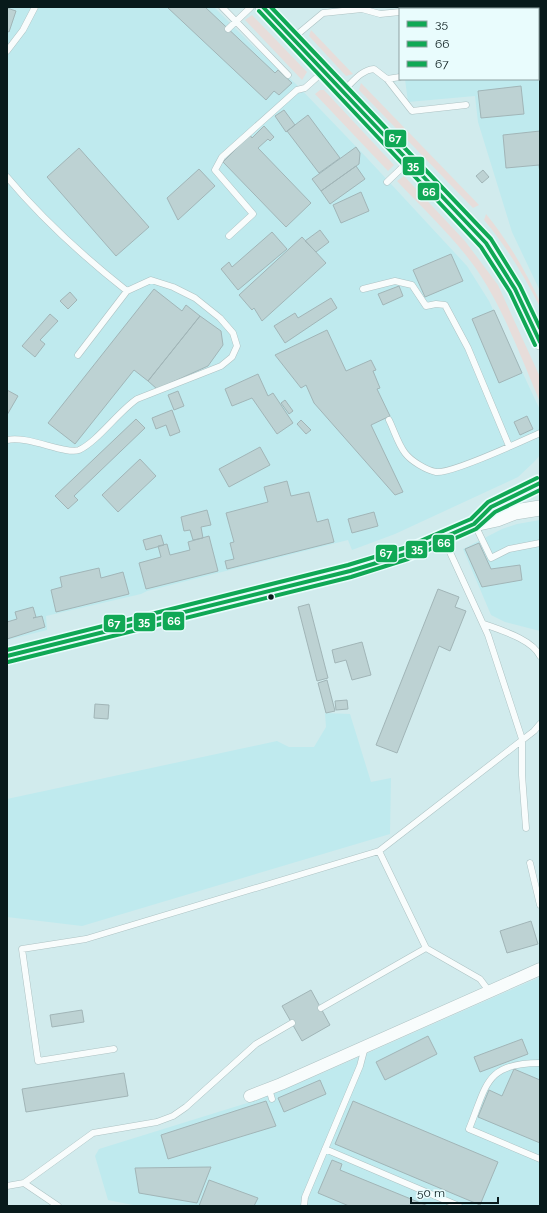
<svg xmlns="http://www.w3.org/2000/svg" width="547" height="1213" viewBox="0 0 547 1213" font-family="Raleway,sans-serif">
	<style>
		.built { fill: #bfeaee }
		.green { fill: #e7ddda }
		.building { fill: #bdd2d3; stroke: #a1b5b7 }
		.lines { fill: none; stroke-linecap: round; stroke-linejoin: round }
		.service-casing { stroke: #adc2c3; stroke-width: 7 }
		.minor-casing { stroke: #adc2c3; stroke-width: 13 }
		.tertiary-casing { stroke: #adc2c3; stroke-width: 16 }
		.service { stroke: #f8fcfc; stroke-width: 6 }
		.minor { stroke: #f8fcfc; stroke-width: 12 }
		.tertiary { stroke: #f8fcfc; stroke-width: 15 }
		.bus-1-casing { stroke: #e9fcfd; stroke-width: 7 }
		.bus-2-casing { stroke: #e9fcfd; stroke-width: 7 }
		.bus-3-casing { stroke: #e9fcfd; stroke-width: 7 }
		.bus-1 { stroke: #10a855; stroke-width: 4 }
		.bus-2 { stroke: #10a855; stroke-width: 4 }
		.bus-3 { stroke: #10a855; stroke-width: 4 }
		.bus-dot { fill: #081a1b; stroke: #e9fcfd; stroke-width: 1.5 }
		.line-badge { stroke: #e9fcfd; stroke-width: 1.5 }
		.badge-label { font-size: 11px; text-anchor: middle; font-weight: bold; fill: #fff }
	</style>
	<rect width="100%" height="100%" fill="#d1ebed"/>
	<path class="built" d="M7 7H214L252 45 296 84 366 157 467 266 489 301 540 410V455L534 462 518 477 395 534 352 550 348 540 147 591 141 594 46 616 47 630 7 640Z
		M540 17V291L512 232 478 122 475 96 408 102 405 79H538V18Z
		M540 520V631L505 622 491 615 463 549 502 529 517 524Z
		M325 713 350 714 371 782 391 778 390 834 82 926 7 917V799L277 741 289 747H314L326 727Z
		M540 977V1206H138L108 1200 95 1156 99 1149 257 1100 318 1075Z"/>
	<path class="green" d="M252 15 307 72 302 80 245 20Z
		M311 30 353 74 346 76 309 36Z
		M361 83 479 205 473 208 359 90Z
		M320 90H324L394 165 388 171 315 94Z
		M404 176 465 241 498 285 540 377V402C521 357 504 310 477 270 454 237 423 209 397 181Z
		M486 214C508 241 525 270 540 302V307C524 276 507 247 484 220Z"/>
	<path class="building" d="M167 7H205L275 73 278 70 292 83 279 95 274 91 266 100Z
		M7 8 16 11 9 32 7 31Z
		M521 86 524 114 481 118 478 91Z
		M284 110 295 125 286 132 275 116Z
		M308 115 340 158 319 173 287 131Z
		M264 126 274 137 270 141 268 139 258 148 311 203 286 227 223 162 250 135 252 138Z
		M540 131V174L539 165 506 168 503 135Z
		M356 147 360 153 359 164 321 191 312 179Z
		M79 148 149 227 116 256 47 177Z
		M356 166 365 179 330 204 321 191Z
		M199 169 215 186 178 220 167 198Z
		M483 170 489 177 482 183 476 176Z
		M361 192 369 211 341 223 333 205Z
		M320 230 329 242 316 252 305 241Z
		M272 232 287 249 238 290 221 269 229 262 232 267Z
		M302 237 326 263 262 321 254 308 252 310 239 295Z
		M451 254 463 281 425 297 413 270Z
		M399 286 403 296 383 305 378 294Z
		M154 289 182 311 186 305 200 316 148 381 134 370 75 444 48 423Z
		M70 292 77 300 68 309 60 301Z
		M331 298 337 308 285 343 274 326 295 313 298 318Z
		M494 310 522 373 499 383 472 319Z
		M50 314 58 321 40 340 45 344 35 357 22 346Z
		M200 316 221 331 223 345 208 366 157 389 148 381Z
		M327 330 346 371 371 360 376 370 373 371 380 388 377 389 390 416 371 425 403 492 395 495 314 403 306 385 301 388 275 355Z
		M258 374 268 396 273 393 293 423 277 434 252 398 232 406 225 389Z
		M7 390 18 396 7 415Z
		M178 391 184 406 174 410 168 395Z
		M285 400 293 411 289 414 281 403Z
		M172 410 180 432 170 436 166 425 156 429 152 418Z
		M527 416 533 429 520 435 514 422Z
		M136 419 145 428 74 496 78 500 68 509 55 496Z
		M301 420 311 430 306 434 297 424Z
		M260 447 270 465 229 487 219 469Z
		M140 459 156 476 118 512 102 495Z
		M287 481 291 496 309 492 317 522 328 519 334 542 227 569 225 561 234 559 230 543 234 542 226 513 268 502 264 487Z
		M207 510 211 525 201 527 203 538 193 540 190 530 184 531 181 517Z
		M374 512 378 526 352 533 348 519Z
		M161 535 164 545 146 550 143 540Z
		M209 536 218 571 146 589 139 563 161 557 158 546 167 544 170 555 190 550 188 542Z
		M479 543 491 569 520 565 522 580 482 587 465 549Z
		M99 568 101 578 123 572 129 594 56 612 51 590 62 587 60 577Z
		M438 589 459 597 455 607 466 611 450 651 439 646 397 753 376 745Z
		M309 604 328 678 317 681 298 607Z
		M33 607 36 617 33 618 42 616 45 627 7 639V622L17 619 15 612Z
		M362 642 371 675 352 680 346 660 335 663 332 650Z
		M327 680 335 711 326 713 318 683Z
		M347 700 348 709 336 710 335 701Z
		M95 704 109 705 108 719 94 718Z
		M531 921 538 944 507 953 500 931Z
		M311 990 330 1025 302 1041 282 1006Z
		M82 1010 84 1022 52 1027 50 1015Z
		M428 1036 437 1054 385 1080 376 1062Z
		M522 1039 528 1054 480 1072 474 1057Z
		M514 1069 540 1080V1143L478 1117 489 1090 502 1096Z
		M124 1073 128 1096 26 1112 22 1089Z
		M320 1080 326 1094 284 1112 278 1098Z
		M266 1101 276 1126 168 1159 161 1135Z
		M353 1101 498 1162 480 1205 335 1144Z
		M332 1160 342 1164 340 1170 428 1206H349L318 1193Z
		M211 1167 197 1203 139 1193 135 1168Z
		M209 1180 258 1198 254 1206H199Z"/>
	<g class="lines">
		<defs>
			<path id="service" d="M222 7 288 75
				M413 7V9
				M423 9 434 8
				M228 29 251 7
				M293 38 323 13 362 9 380 14 400 12
				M7 51 23 30 35 7
				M538 55 540 54
				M387 79 400 77
				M343 91C353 82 361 70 374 69L387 79 412 111 466 105
				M7 177C43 220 84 257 127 291
				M387 182 409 161
				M229 236 253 214 215 170 222 157 297 90 305 88 324 71
				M363 289 395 281 412 285 426 306 436 304 445 305 468 348 509 446
				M389 420C394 430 398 444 405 453 411 461 426 470 436 472 452 474 522 441 540 433
				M7 440C28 435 65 455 79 450 97 442 118 412 137 399L221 366 232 357 237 346 233 333 220 318 195 298 173 287 151 280 127 291 78 355
				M475 525 491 558 509 549 540 543
				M443 537 488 635 522 739V775L526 828
				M484 624C500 630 532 639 540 656
				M530 863 540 905
				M426 948 379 851 534 731 540 724
				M321 1008 426 948 480 979 489 991
				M114 1049 38 1061 22 949 86 939 379 851
				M540 1063C485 1063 487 1085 469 1129L540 1159
				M269 1089 272 1099
				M325 1149 459 1206
				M24 1183 58 1206
				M7 1186 24 1183 93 1133 157 1122 173 1116 186 1107 256 1044 292 1023
				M304 1206 305 1197 360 1066 365 1047"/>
			<path id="minor" d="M250 1096 281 1084 540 969"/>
			<path id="tertiary" d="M263 7 486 243 515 289 540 342
				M474 524 491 507 540 483
				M7 656 350 571 406 554 474 524 497 519 515 512 540 508"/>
		</defs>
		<use href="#service" class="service-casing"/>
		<use href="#minor" class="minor-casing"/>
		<use href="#tertiary" class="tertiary-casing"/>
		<use href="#service" class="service"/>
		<use href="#minor" class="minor"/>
		<use href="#tertiary" class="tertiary"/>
		<defs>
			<path id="bus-1" d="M263 7 486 243 515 289 540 342
				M7 656 350 571 406 554 474 524 491 507 540 483"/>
			<path id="bus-2" d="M259 11 481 247 510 292 535 345
				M8 662 351 577 408 559 476 529 495 512 540 490"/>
			<path id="bus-3" d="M271 7 491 239 520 286 540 328
				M7 650 348 565 404 548 471 519 488 502 537 478"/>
		</defs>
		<use href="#bus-1" class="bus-1-casing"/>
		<use href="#bus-2" class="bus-2-casing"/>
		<use href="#bus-3" class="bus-3-casing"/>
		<use href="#bus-1" class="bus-1"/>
		<use href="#bus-2" class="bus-2"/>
		<use href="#bus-3" class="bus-3"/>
	</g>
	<circle class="bus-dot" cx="271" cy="597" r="3.5"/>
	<g class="line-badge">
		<rect x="384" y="129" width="23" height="19" rx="4" fill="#10a855"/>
		<rect x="402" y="156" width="23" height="20" rx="4" fill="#10a855"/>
		<rect x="417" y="182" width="23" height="19" rx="4" fill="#10a855"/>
		<rect x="432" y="534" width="23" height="19" rx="4" fill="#10a855"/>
		<rect x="405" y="540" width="23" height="19" rx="4" fill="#10a855"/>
		<rect x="375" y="544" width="23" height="19" rx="4" fill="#10a855"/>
		<rect x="162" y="611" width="23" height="20" rx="4" fill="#10a855"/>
		<rect x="133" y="612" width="23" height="20" rx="4" fill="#10a855"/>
		<rect x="103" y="614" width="23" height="19" rx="4" fill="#10a855"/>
	</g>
	<g class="badge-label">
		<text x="395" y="142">67</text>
		<text x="413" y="170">35</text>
		<text x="429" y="196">66</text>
		<text x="444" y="547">66</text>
		<text x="417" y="553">35</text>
		<text x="386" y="557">67</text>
		<text x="174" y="625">66</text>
		<text x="144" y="626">35</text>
		<text x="114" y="627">67</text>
	</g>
	<rect width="547" height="1213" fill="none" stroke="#081a1b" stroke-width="16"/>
	<rect x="399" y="8" width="140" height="72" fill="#e9fcfd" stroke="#8fa2a3"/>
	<rect x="407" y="21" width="20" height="6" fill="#10a855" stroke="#8fa2a3"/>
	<text x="435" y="28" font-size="12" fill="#081a1b">35</text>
	<rect x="407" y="41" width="20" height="6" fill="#10a855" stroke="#8fa2a3"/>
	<text x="435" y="48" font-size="12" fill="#081a1b">66</text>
	<rect x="407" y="61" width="20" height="6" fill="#10a855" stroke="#8fa2a3"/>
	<text x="435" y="68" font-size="12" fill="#081a1b">67</text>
	<path d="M411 1197v6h87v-6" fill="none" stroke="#081a1b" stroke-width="2"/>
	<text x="417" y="1197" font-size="12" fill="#081a1b" stroke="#e9fcfd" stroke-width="3" paint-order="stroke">50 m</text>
</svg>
